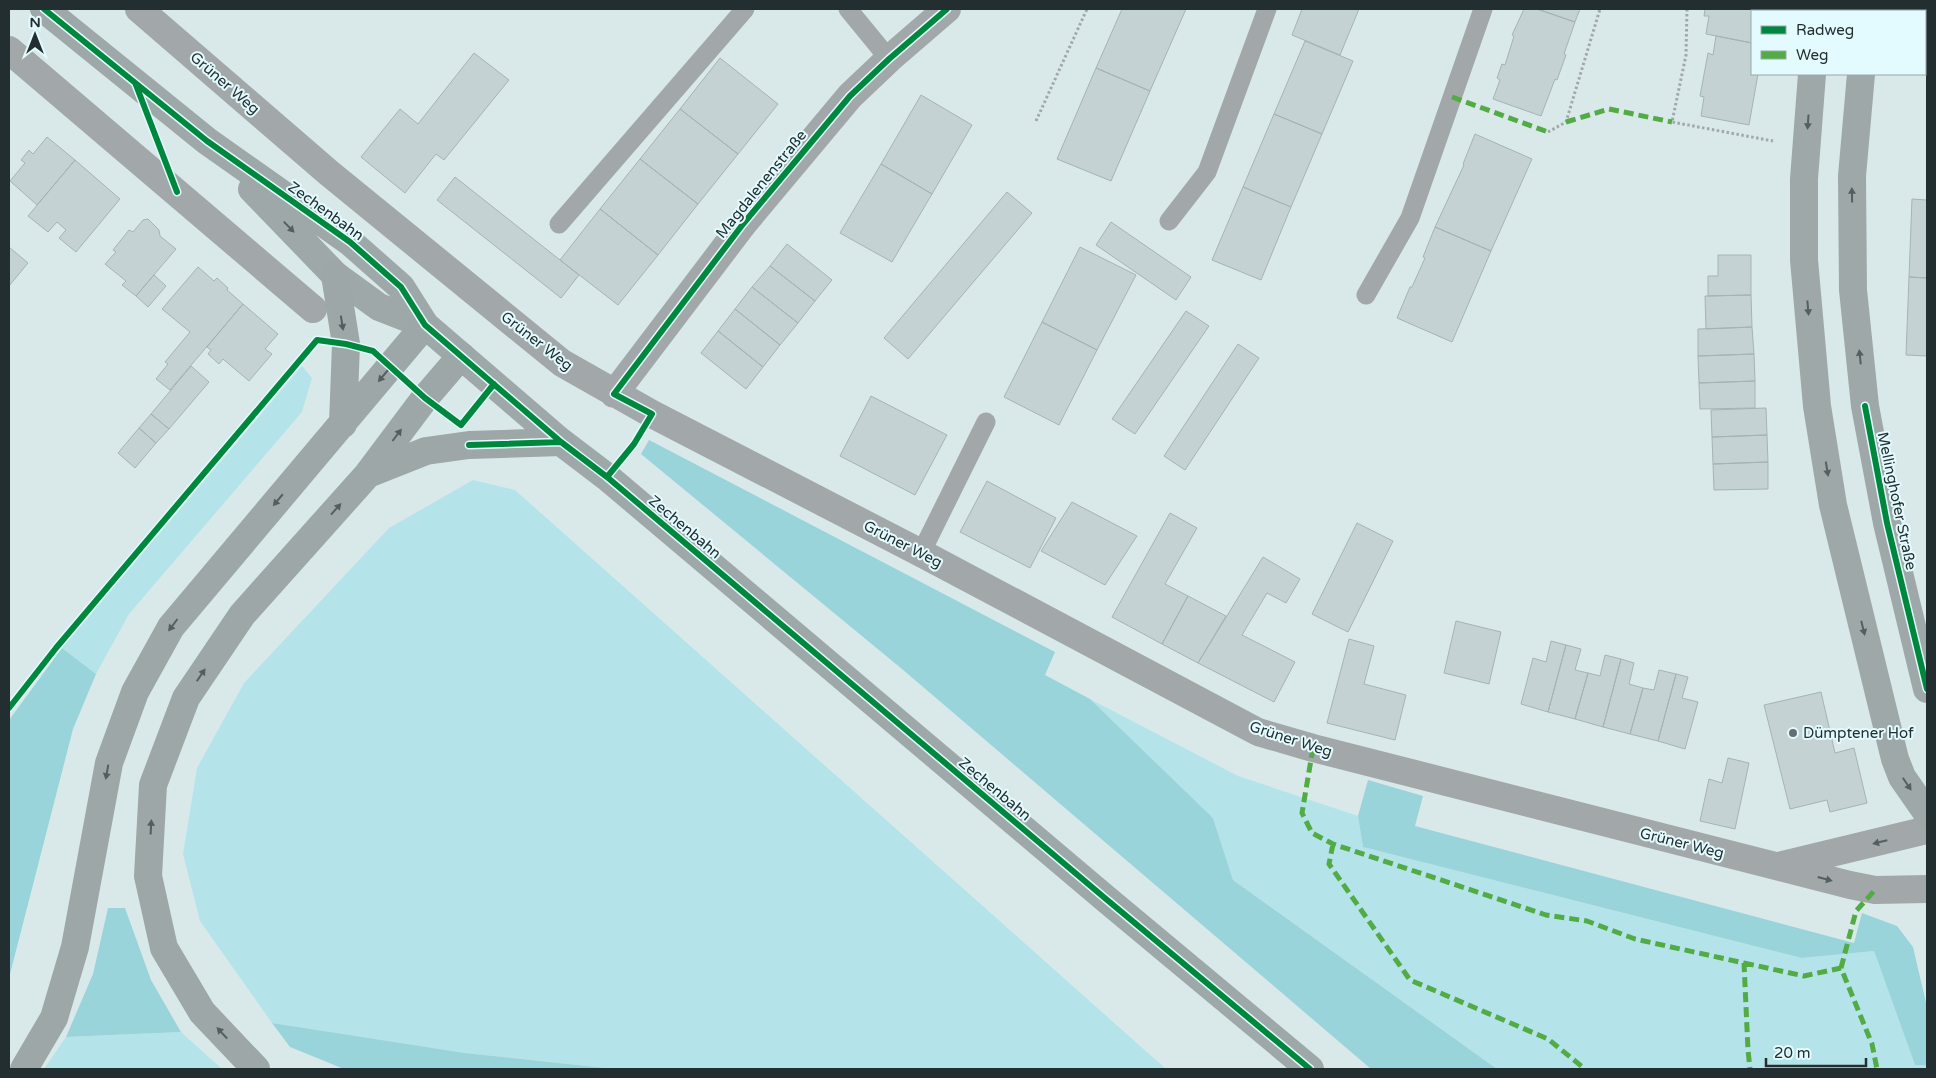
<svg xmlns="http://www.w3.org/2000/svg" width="1936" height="1078" viewBox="0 0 1936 1078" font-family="'Varela Round',sans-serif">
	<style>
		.green { fill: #b4e4e9 }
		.forest { fill: #99d4db }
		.building { fill: #c5d2d3; stroke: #a6b3b4 }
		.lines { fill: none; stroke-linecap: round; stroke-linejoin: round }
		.path { stroke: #a1a8a9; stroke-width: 3; stroke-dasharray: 2.5 2.5; stroke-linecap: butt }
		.lane { stroke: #a2a8a9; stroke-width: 19 }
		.street { stroke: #a2a8a9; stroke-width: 28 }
		.secondary { stroke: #9ea8a9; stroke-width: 28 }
		.highway { stroke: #9da7a7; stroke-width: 28 }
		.quiet { stroke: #53ab45; stroke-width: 5; stroke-dasharray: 10 5; stroke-linecap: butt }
		.cycleway-casing { stroke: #e3fbfe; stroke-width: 9 }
		.cycleway { stroke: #00873e; stroke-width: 6 }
		.oneway { fill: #545f60 }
		.oneway2 { fill: #545e60 }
		.oneway3 { fill: #565f60 }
		.poi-dot { fill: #636f71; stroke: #e3fbfe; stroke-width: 2 }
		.labels { text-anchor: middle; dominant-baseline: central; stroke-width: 4; stroke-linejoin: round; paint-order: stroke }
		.street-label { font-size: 15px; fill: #232e30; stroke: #e3fbfe }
		.poi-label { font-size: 15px; fill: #232e30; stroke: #e3fbfe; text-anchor: start }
	</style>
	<rect width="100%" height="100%" fill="#d9e9ea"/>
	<path class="green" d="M302 366 312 378 302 412 129 614 96 674 62 648Z
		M473 480 515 490 1166 1069H614L465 1053 272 1023 200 921 183 854 197 768 244 683 389 528Z
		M1090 699 1238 776 1358 816 1363 847 1802 958 1874 951 1915 1065H1927V1069H1497L1233 880 1213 818Z
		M181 1032 222 1069H44L66 1037Z"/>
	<path class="forest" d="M649 440 1055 652 1045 675 1090 699 1213 818 1233 880 1497 1069H1371L902 669 641 454Z
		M62 648 96 674 73 729 9 978V720Z
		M1368 780 1423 796 1415 826 1854 943 1862 913 1897 926 1913 947 1927 1007V1065H1915L1874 951 1802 958 1363 847 1358 816Z
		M108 908H125L151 980 181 1032 66 1037 93 974Z
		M272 1023 465 1053 614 1069H344L290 1047Z"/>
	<path class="building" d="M1122 9H1186L1150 91 1096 68Z
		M1302 9H1359L1340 55 1292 35Z
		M1524 9H1537L1575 22 1564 54 1566 55 1557 80 1555 79 1541 116 1493 99 1500 80 1497 78 1502 64 1505 65 1514 36 1512 35Z
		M1537 9H1580L1575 22Z
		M1705 9H1760V11H1752V43L1706 34 1709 16H1704Z
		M1716 36 1752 43V74H1758L1749 125 1701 116 1704 97 1700 96 1708 53 1713 55Z
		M1305 41 1353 61 1322 134 1274 114Z
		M474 53 509 80 444 160 436 154 405 193 361 157 400 109 418 124Z
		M720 58 778 104 738 154 680 109Z
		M1096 68 1150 91 1111 181 1057 159Z
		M921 95 972 125 932 194 881 164Z
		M680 109 738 154 698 204 640 159Z
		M1274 114 1322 134 1291 207 1243 187Z
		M1475 134 1532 159 1491 251 1435 227 1464 165 1463 164Z
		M47 137 75 160 37 205 10 181 25 163 21 160 29 150 33 154Z
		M640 159 698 204 658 255 600 209Z
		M75 160 120 199 76 252 59 238 66 230 57 222 48 232 28 216Z
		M881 164 932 194 892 262 840 233Z
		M455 177 579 275 561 298 437 200Z
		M1243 187 1291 207 1261 280 1212 260Z
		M1007 192 1032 213 908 359 884 338Z
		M1912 199 1927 200V278L1909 277Z
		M600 209 658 255 618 305 560 260Z
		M148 219 159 230 160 236 176 249 136 296 122 285 126 281 105 264 116 252 113 250 129 230 133 232 143 220Z
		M1111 222 1191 277 1176 300 1096 245Z
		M1435 227 1491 251 1452 342 1397 318 1410 287H1412L1425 258 1423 257Z
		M787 244 832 280 815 301 770 266Z
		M9 247 28 263 9 286Z
		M1080 247 1136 275 1097 350 1042 322Z
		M1718 255H1751V295L1708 296V276H1718Z
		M770 266 815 301 798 323 752 287Z
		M198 267 214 281 217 278 228 288 227 290 243 304 170 390 156 379 168 364 165 362 190 332 162 309Z
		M154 275 166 286 148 307 136 296Z
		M1909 277 1927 278V356L1906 355Z
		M752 287 798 323 780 345 735 309Z
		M1751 295 1752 327 1706 329 1705 296Z
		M243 304 278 334 265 349 272 354 249 381 223 359 219 364 208 354 211 350 207 347Z
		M735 309 780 345 763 367 718 331Z
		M1186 311 1209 326 1135 434 1112 419Z
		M1042 322 1097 350 1059 425 1004 397Z
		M1752 327 1754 354 1698 356V329Z
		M718 331 763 367 746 389 701 353Z
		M1238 344 1259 358 1185 470 1164 456Z
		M1754 354 1755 381 1699 383 1698 356Z
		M191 366 209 382 169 429 151 414Z
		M1755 381V408L1700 409 1699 383Z
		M871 396 947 435 915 495 840 456Z
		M1766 408 1767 435 1712 437 1711 410Z
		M151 414 169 429 156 443 139 428Z
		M139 428 156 443 135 468 118 453Z
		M1767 435 1768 462 1713 464 1712 437Z
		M1768 462V489L1714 490 1713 464Z
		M987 481 1056 518 1030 568 960 532Z
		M1072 502 1137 536 1105 585 1041 551Z
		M1170 513 1197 528 1165 584 1188 596 1162 644 1112 617Z
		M1357 523 1393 541 1348 632 1312 614Z
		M1263 557 1300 579 1286 603 1267 593 1242 635 1295 662 1274 702 1198 663Z
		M1188 596 1226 616 1198 663 1162 644Z
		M1456 621 1501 632 1489 684 1444 673Z
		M1349 639 1374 646 1364 684 1406 695 1395 740 1327 723Z
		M1551 641 1566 645 1548 712 1521 704 1533 658 1546 662Z
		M1566 645 1581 649 1575 670 1588 673 1575 719 1548 712Z
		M1605 655 1621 659 1603 727 1575 719 1588 673 1600 676Z
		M1621 659 1634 663 1629 684 1643 688 1630 734 1603 727Z
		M1659 670 1676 674 1658 741 1630 734 1643 688 1654 690Z
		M1676 674 1688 677 1682 698 1698 702 1685 749 1658 741Z
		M1821 692 1835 753 1854 748 1867 803 1830 812 1827 800 1790 809 1764 705Z
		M1728 758 1749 763 1735 829 1700 821 1709 779 1722 783Z"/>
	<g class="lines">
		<path class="path" d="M1687 9 1686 55 1672 122 1773 141
			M1036 121 1087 9
			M1548 132 1566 122 1600 9"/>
		<path class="lane" d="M848 9 889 59
			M1169 221 1207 172 1267 9
			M559 224 745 9
			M1366 295 1410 218 1483 9
			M921 553 986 422"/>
		<path class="street" d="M139 9 329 173 562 363 652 414 921 553 1258 732 1313 748 1850 885 1875 890 1927 889
			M9 50 313 309
			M614 394 743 224 850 96 889 59 947 9
			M1782 865 1927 830"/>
		<path class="secondary" d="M44 9 207 141 350 242 401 287 425 325 561 442 607 477 1106 899 1310 1069
			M1820 11 1821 9
			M1867 11 1868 9
			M1812 74 1804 179V260L1817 406 1833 505 1895 759 1902 777 1927 813
			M1861 74 1852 176 1853 290 1865 406 1887 523 1927 689
			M252 189 335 275 379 307 425 325"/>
		<path class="highway" d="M335 275 346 344 343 424
			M368 474 426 451 469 445 561 442
			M24 1069 54 1018 75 947 109 763 135 692 171 627 425 325
			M256 1069 202 1012 164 948 148 876 153 785 186 698 242 615 368 474 425 398 461 356"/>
		<path class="quiet" d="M1452 97 1548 132
			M1566 122 1609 109 1672 122
			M1313 748 1302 813 1312 833 1333 844 1546 915 1587 921 1635 939 1744 963 1748 1050 1750 1069
			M1333 844 1329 864 1410 980 1548 1039 1585 1069
			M1744 963 1804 976 1841 968 1872 1044 1877 1069
			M1841 968 1856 911 1875 890"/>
		<defs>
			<path id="cycleway" d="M44 9 207 141 350 242 401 287 425 325 561 442 607 477 1106 899 1310 1069
				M136 85 177 192
				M1865 406 1887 523 1927 689
				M469 445 561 442
				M607 477 634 444 652 414 614 394 743 224 850 96 889 59 947 9
				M9 708 56 648 317 340 346 344 373 351 425 398 461 425 494 384"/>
		</defs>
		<use href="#cycleway" class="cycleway-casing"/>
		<use href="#cycleway" class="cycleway"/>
	</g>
	<defs><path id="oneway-solid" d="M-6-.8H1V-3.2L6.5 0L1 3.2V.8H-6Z" transform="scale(1.25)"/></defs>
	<g class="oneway">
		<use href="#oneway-solid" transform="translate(1808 122) rotate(94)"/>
		<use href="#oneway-solid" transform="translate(1852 195) rotate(-91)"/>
		<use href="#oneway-solid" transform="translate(289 227) rotate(46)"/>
		<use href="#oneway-solid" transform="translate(1808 308) rotate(85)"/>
		<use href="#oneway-solid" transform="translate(1860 357) rotate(-96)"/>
		<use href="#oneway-solid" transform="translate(1827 469) rotate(81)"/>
		<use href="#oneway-solid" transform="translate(1863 628) rotate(76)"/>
		<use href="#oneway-solid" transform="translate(1907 784) rotate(56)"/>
	</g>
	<g class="oneway2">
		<use href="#oneway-solid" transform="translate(342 323) rotate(81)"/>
		<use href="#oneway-solid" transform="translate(383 376) rotate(130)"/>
		<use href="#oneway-solid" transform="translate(397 435) rotate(-53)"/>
		<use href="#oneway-solid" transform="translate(278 500) rotate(130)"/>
		<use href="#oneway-solid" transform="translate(336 509) rotate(-48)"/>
		<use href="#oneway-solid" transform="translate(173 625) rotate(127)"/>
		<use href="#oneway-solid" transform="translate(201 675) rotate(-56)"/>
		<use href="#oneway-solid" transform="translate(107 772) rotate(100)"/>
		<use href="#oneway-solid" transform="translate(151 827) rotate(-87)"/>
		<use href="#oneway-solid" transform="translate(222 1033) rotate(-133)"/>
	</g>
	<g class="oneway3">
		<use href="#oneway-solid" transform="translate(1880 842) rotate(166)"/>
		<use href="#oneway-solid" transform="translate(1825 879) rotate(15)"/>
	</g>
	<circle class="poi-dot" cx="1793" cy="733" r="5"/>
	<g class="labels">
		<g class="street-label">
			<text transform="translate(225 83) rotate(41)">Grüner Weg</text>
			<text transform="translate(761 184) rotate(-51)">Magdalenenstraße</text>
			<text transform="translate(326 211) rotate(36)">Zechenbahn</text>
			<text transform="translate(537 341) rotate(38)">Grüner Weg</text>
			<text transform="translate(1897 501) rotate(78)">Mellinghofer Straße</text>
			<text transform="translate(685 527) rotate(40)">Zechenbahn</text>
			<text transform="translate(903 544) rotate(27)">Grüner Weg</text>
			<text transform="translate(1291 739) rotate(18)">Grüner Weg</text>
			<text transform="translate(995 789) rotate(40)">Zechenbahn</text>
			<text transform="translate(1682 843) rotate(14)">Grüner Weg</text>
		</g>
		<g class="poi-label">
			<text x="1803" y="733">Dümptener Hof</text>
		</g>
	</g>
	<rect width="1936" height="1078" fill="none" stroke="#232e30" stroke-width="20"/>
	<rect x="1751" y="10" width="175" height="65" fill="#e3fbfe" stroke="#96a9ac"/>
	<rect x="1761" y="26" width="25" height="8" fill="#00873e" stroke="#96a9ac"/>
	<text x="1796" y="35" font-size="15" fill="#232e30">Radweg</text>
	<rect x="1761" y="51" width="25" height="8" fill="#53ab45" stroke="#96a9ac"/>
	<text x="1796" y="60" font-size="15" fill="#232e30">Weg</text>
	<g transform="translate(35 35)" stroke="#e3fbfe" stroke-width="4" paint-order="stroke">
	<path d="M0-4L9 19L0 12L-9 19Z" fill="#232e30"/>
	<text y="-8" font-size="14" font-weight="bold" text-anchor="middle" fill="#232e30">N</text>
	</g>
	<path d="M1766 1058v8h100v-8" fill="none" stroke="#232e30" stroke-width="2.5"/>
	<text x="1774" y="1058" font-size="15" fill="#232e30" stroke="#e3fbfe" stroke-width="4" paint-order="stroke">20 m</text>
</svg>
